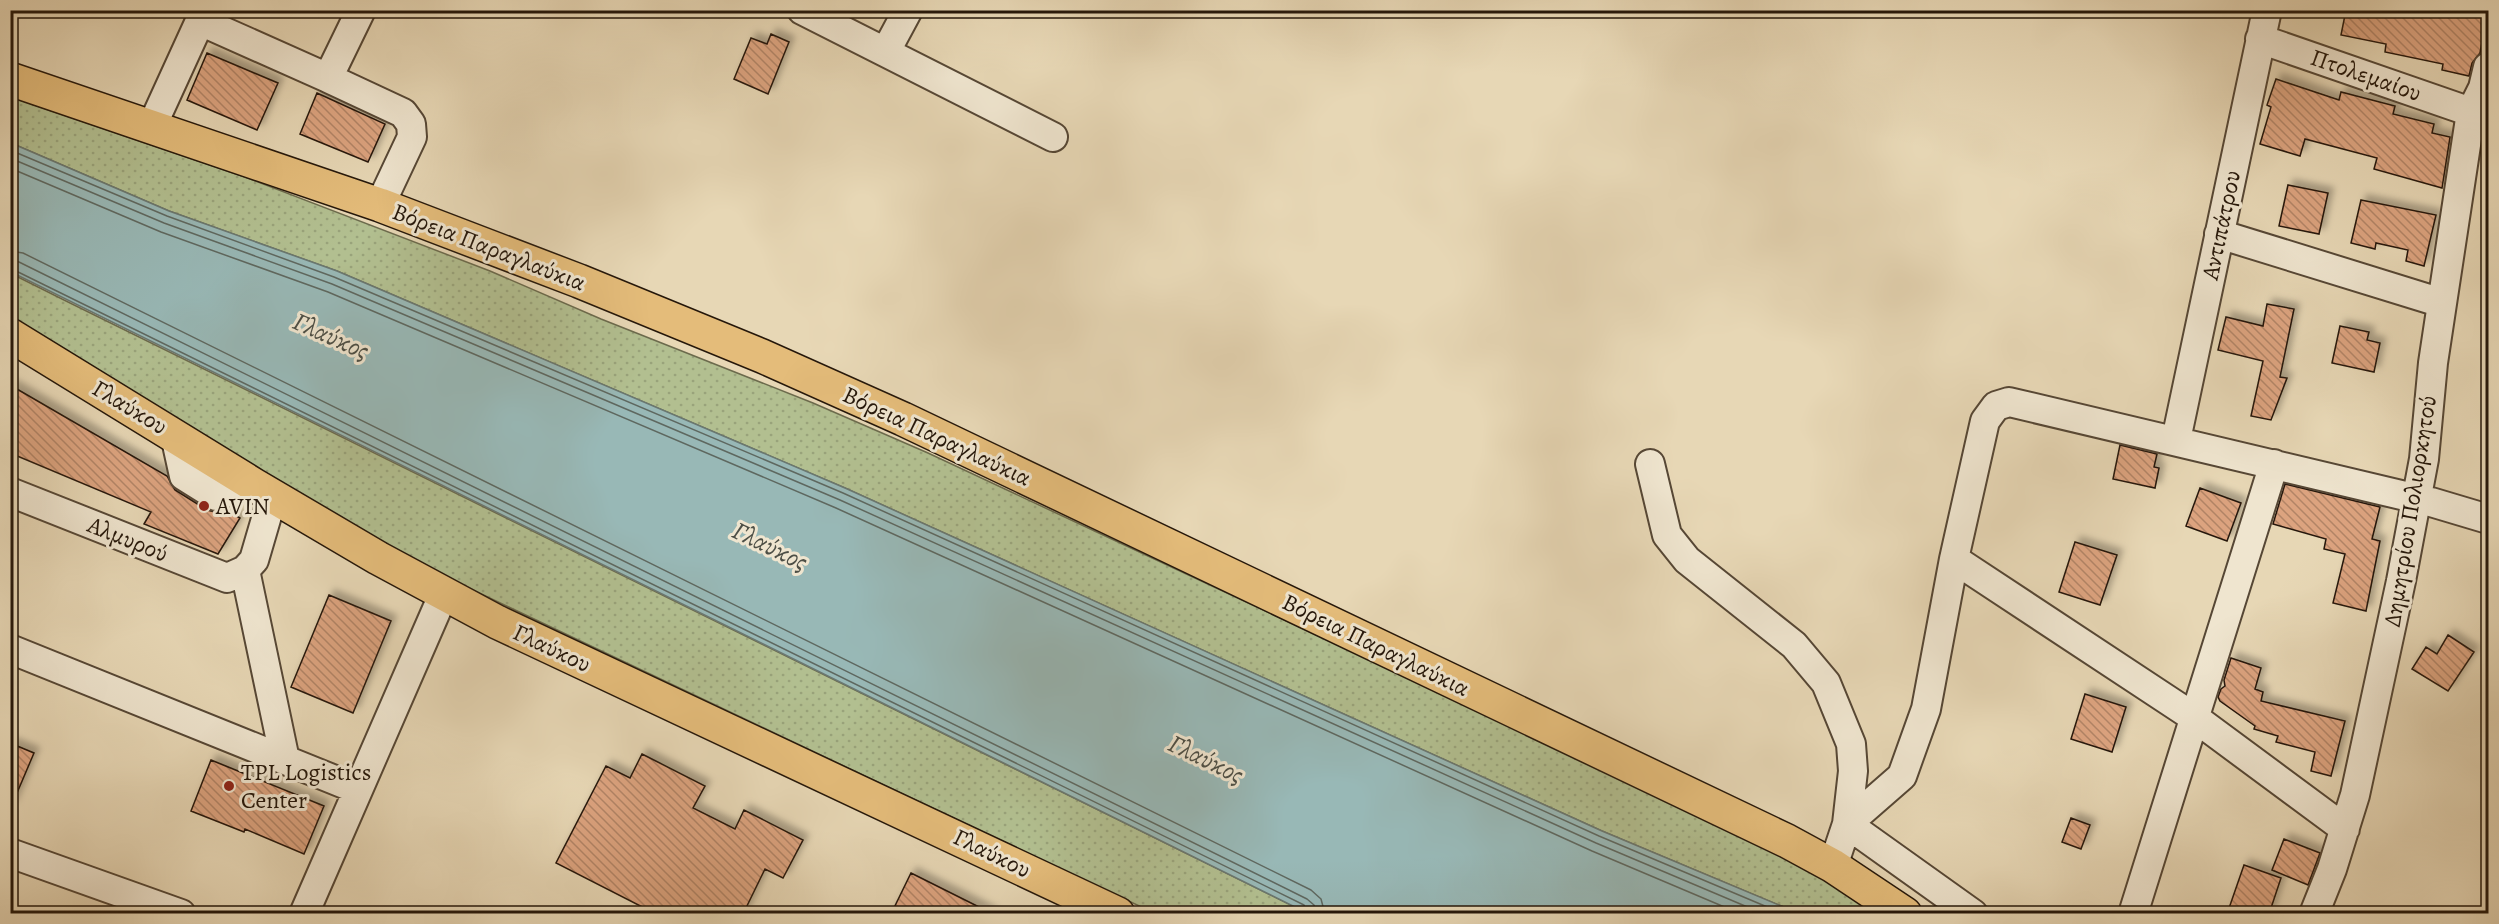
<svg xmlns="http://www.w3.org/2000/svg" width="2499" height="924" viewBox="0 0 2499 924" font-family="Alegreya,serif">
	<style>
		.grass { fill: url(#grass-dots); stroke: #6c6b4d; stroke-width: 1.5 }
		.water { fill: #98b8b6; stroke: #6a7871; stroke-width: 1.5 }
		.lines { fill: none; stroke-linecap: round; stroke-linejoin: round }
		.shore { stroke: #5e6860; stroke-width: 1.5 }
		.building { fill: url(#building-back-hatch); stroke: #25170a; stroke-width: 1.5; filter: url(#shadow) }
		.minor-casing { stroke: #564735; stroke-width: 32 }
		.major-casing { stroke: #25170a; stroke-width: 36 }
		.minor { stroke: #efe5cf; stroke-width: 28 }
		.major { stroke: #e4bc7a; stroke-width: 33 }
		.poi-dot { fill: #8f2418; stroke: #efe5cf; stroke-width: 2 }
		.labels { text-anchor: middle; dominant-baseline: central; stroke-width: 6; stroke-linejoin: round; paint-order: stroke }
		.street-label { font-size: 24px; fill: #25170a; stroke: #efe5cf }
		.poi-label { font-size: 24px; fill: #25170a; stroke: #efe5cf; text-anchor: start }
		.water-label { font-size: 26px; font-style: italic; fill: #4d4f46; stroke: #efe5cf }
	</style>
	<defs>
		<pattern id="grass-dots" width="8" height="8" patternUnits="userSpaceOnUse" patternTransform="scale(1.5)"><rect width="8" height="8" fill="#b2bf90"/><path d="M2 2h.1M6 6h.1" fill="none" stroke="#99a37b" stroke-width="1.8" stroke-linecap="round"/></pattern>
		<pattern id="building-back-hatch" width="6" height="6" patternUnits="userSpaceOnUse" patternTransform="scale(1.5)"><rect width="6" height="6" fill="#dca37f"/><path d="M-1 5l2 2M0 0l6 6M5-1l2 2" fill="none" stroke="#b28466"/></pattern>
		<filter id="shadow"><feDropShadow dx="5.5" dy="-5.5" stdDeviation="3" flood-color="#0004"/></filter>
	</defs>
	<rect width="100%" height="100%" fill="#e7d7b5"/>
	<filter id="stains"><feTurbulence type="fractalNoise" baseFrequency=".00333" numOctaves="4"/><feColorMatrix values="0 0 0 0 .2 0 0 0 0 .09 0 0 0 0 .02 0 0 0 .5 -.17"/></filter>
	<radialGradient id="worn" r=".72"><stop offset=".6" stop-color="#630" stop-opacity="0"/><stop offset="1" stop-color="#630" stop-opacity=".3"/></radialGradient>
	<path class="grass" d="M11 97 245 177 490 271 601 319 813 403 928 453 1754 840 1835 884 1874 913H1798L1602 831 845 488 337 271 169 211 11 143Z
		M10 273 64 300 1307 913H1154L456 582 311 503 11 322Z"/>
	<path class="water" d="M11 143 169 211 337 271 845 488 1602 831 1798 913H1307L11 272Z"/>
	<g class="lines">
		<path class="shore" d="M10 150 167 216 334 277 843 493 1599 836 1784 914
			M10 158 164 223 332 284 840 500 1596 843 1764 914
			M10 168 161 232 328 292 836 508 1592 851 1741 914
			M10 251 23 253 1311 890 1321 899 1325 914
			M10 260 19 262 1307 899 1314 905 1316 914
			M10 268 1304 905 1308 914"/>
	</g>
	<path class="building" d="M2346 10H2488L2480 53 2472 63 2469 76 2442 70 2443 64 2385 52 2386 44 2341 35Z
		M771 34 789 42 768 94 734 79 751 38 767 44Z
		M207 53 278 83 257 130 187 100Z
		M2276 79 2339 100 2341 92 2395 106 2393 114 2434 124 2432 133 2450 137 2442 188 2374 169 2377 158 2305 139 2300 156 2260 144 2271 107 2267 105Z
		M317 93 385 124 368 162 300 134Z
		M2288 185 2328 193 2319 234 2279 226Z
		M2361 200 2436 215 2424 266 2406 261 2408 250 2376 243 2375 249 2351 243Z
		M2267 304 2294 309 2280 377 2287 378 2271 420 2251 416 2263 361 2218 350 2226 317 2263 326Z
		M2340 326 2369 332 2367 340 2380 343 2374 372 2332 363Z
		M10 385 167 476 175 490 207 510 215 512 227 510 240 518 218 554 144 524 151 512 10 453Z
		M2120 445 2157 454 2154 467 2159 468 2155 488 2113 479Z
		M2285 484 2380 507 2372 539 2380 541 2366 611 2333 603 2345 554 2324 549 2326 539 2273 524Z
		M2200 488 2241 503 2227 541 2186 526Z
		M2075 542 2117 555 2100 605 2059 592Z
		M329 595 391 621 353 713 291 687Z
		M2448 635 2474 652 2448 691 2412 669 2426 647 2437 654Z
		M2231 658 2261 668 2255 689 2263 692 2261 701 2345 721 2331 776 2311 771 2315 752 2276 742 2278 736 2254 729 2255 726 2220 701 2218 697 2221 689 2225 686 2224 680Z
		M2085 694 2126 707 2112 752 2071 739Z
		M10 743 34 753 11 807H10Z
		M642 754 705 786 693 808 735 829 744 810 803 840 783 878 765 869 743 914H656L556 863 606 766 630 778Z
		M211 760 324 806 304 854 245 829 244 832 191 811Z
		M2071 818 2090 825 2081 849 2062 842Z
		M2284 839 2320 853 2308 885 2272 870Z
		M2244 865 2281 878 2269 914H2227Z
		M911 873 993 914H891Z"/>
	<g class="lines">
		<defs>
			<path id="minor" d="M361 10 328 78 403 113 411 124 412 137 380 205
				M802 10 1053 137
				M200 21 328 78
				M2260 39 2471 112
				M886 51 908 10
				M152 126 205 10
				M2219 234 2442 303
				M175 435 184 476 216 496 252 483
				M2176 440 2267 10
				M1650 464 1667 535 1687 560 1794 645 1826 683 1851 744 1853 771 1847 824 1833 866
				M10 492 227 578 245 570 254 560 273 495
				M1954 559 2195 718 2345 829
				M245 570 285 760
				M10 649 357 789
				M1847 824 1902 776 1926 709 1954 559 1985 421 1996 406 2009 402 2431 502 2488 519
				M1847 824 1973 914
				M10 853 181 914
				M304 914 444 593
				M2133 914 2274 464
				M2314 914 2332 869 2355 795 2401 581 2424 459 2433 363 2471 112 2483 88 2488 67"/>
			<path id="major" d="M10 79 380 205 579 281 762 356 903 419 1787 841 1833 866 1905 914
				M10 335 254 485 378 558 497 622 1118 914"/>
		</defs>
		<use href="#minor" class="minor-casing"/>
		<use href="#major" class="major-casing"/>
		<use href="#minor" class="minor"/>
		<use href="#major" class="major"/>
	</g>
	<g class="poi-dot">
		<circle cx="204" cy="506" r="6"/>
		<circle cx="229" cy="786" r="6"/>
	</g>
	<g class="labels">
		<g class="street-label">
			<text transform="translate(2366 75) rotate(19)">Πτολεμαίου</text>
			<text transform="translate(2221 225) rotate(-78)">Αντιπάτρου</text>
			<text transform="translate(489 247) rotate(21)">Βόρεια Παραγλαύκια</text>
			<text transform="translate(130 407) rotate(31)">Γλαύκου</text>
			<text transform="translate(937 436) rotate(25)">Βόρεια Παραγλαύκια</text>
			<text transform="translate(2410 511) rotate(-81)">Δημητρίου Πολιορκητού</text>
			<text transform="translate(128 539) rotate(22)">Αλμυρού</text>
			<text transform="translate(1376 645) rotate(26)">Βόρεια Παραγλαύκια</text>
			<text transform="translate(552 648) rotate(25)">Γλαύκου</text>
			<text transform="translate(992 853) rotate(26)">Γλαύκου</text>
		</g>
		<g class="poi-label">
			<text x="216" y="506">AVIN</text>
			<text x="241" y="772">TPL Logistics<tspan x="241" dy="28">Center</tspan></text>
		</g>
		<g class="water-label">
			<text transform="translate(331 336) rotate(24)">Γλαύκος</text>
			<text transform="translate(770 546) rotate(26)">Γλαύκος</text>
			<text transform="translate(1206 759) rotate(26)">Γλαύκος</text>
		</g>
	</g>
	<rect width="2499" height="924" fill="none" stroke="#e7d7b5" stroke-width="36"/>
	<rect x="12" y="12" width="2475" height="900" fill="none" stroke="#25170a" stroke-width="3"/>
	<rect x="18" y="18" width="2463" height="888" fill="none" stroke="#25170a" stroke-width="1.5"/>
	<rect width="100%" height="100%" filter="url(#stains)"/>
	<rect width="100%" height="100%" fill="url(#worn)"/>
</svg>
